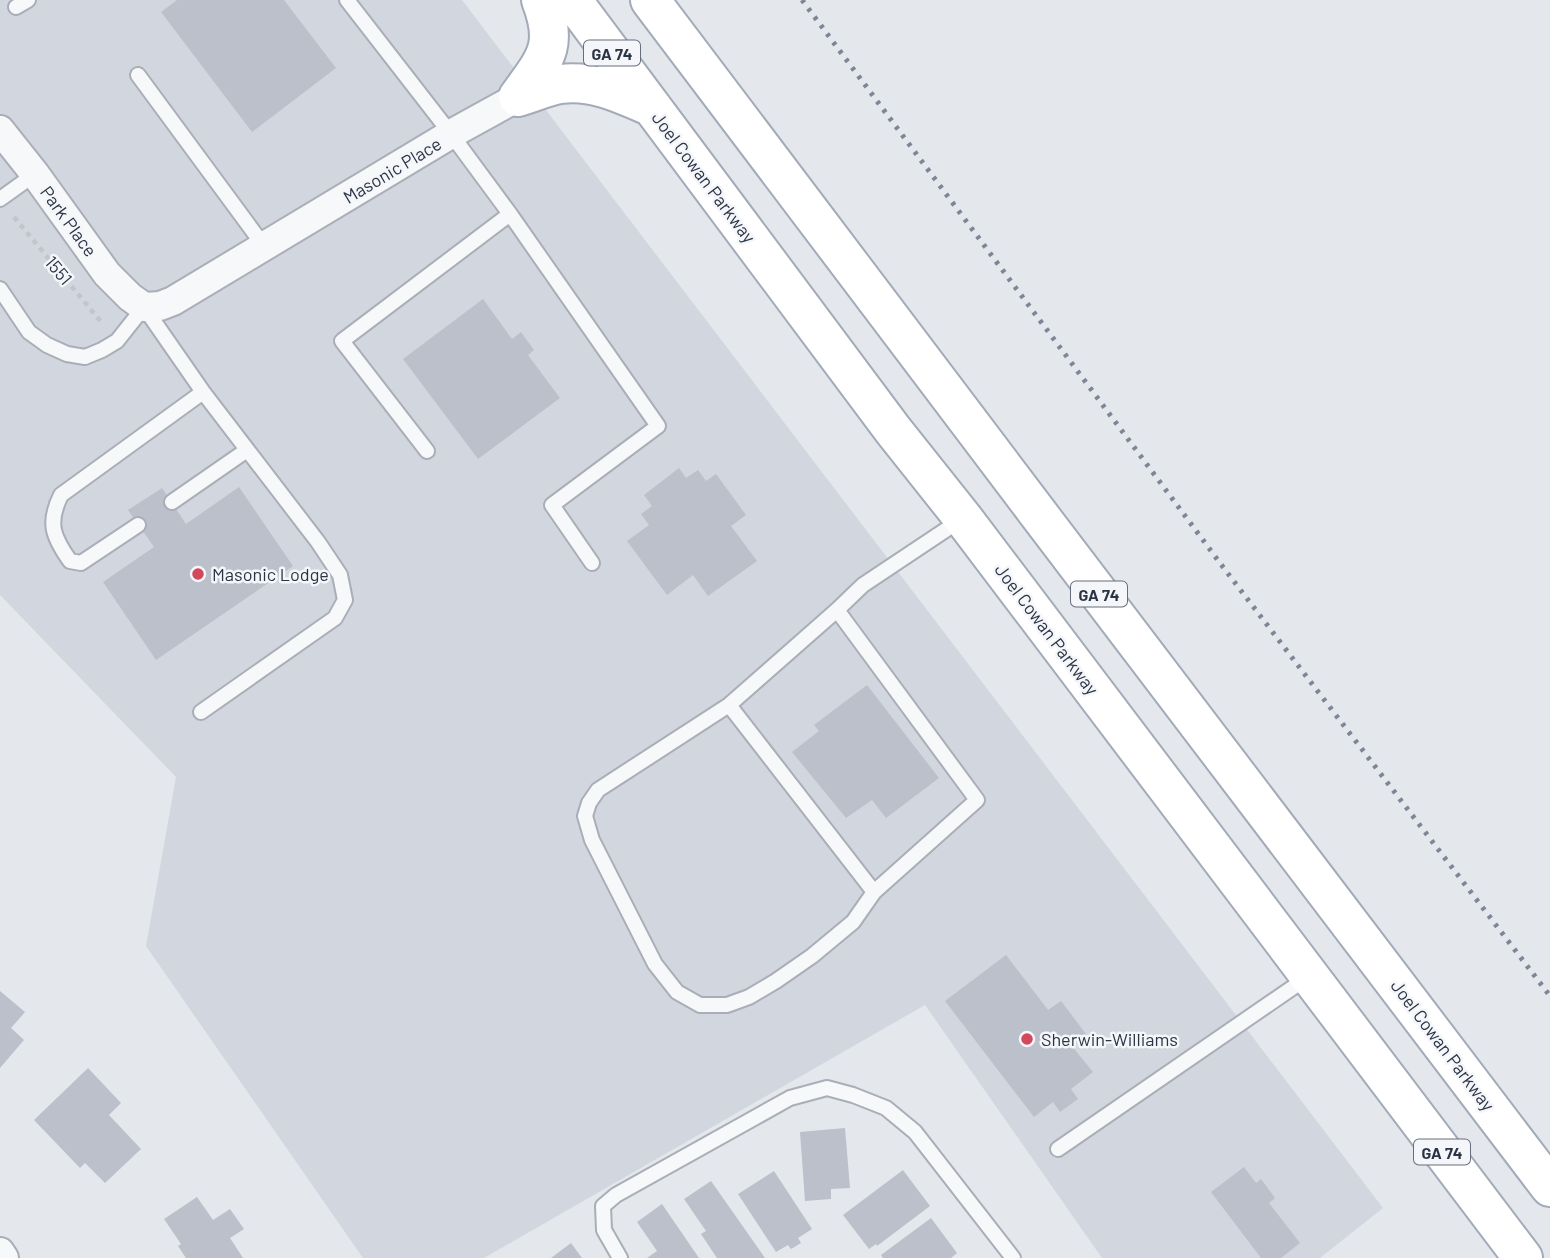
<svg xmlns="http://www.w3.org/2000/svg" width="1550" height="1258" viewBox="0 0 1550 1258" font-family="Barlow,sans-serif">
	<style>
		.built { fill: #d2d6de }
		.building { fill: #bbc0ca }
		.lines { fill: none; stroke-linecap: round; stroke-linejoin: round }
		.service-casing { stroke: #a9aeb7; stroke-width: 18 }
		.minor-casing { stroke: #a9aeb7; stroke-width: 32 }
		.primary-casing { stroke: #a3abb8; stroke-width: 42 }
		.path { stroke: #c2c5cb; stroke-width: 4.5; stroke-dasharray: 5 5; stroke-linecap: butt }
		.service { stroke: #f7f8fa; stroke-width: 14 }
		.minor { stroke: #f7f8fa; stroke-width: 28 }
		.primary { stroke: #fff; stroke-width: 38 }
		.rail { stroke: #7d8696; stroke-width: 5; stroke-dasharray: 3.5 7; stroke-linecap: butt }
		.poi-dot { fill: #d1495b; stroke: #f4f6f9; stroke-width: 2.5 }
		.labels { text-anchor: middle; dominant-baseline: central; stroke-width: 5; stroke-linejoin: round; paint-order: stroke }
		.shield { fill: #f4f6f9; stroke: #676e7b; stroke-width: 2 }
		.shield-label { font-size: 16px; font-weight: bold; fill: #2b3445 }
		.street-label { font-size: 18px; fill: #2b3445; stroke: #f4f6f9 }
		.poi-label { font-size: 18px; fill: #2b3445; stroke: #f4f6f9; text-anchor: start }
	</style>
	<rect width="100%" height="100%" fill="#e4e7ec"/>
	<path class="built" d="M0 0H462L1383 1208 1320 1258H1102L925 1005 484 1258H363L146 946 176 777 0 595Z"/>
	<path class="building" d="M177 0H284L336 68 252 132 161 12Z
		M483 299 512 339 521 332 534 350 528 355 560 398 478 459 403 359Z
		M679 468 686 478 698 470 706 481 716 474 746 515 731 526 757 561 708 596 693 575 667 595 627 541 649 525 641 514 652 506 644 495Z
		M239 487 293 566 156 660 103 582 154 547 128 510 162 488 186 524Z
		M867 685 939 778 886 818 872 800 846 818 792 752 819 731 814 725Z
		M1006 955 1048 1010 1061 1001 1086 1034 1071 1045 1093 1072 1071 1089 1078 1099 1060 1112 1053 1102 1034 1117 945 1001Z
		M0 991 25 1012 11 1028 24 1040 0 1068Z
		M88 1068 121 1103 109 1115 141 1149 105 1183 85 1163 80 1168 34 1120Z
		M845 1128 850 1188 831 1189V1199L805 1201 800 1132Z
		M1244 1167 1256 1183 1261 1179 1275 1198 1269 1203 1300 1243 1281 1258H1261L1211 1192Z
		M903 1170 930 1206 877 1246 876 1244 869 1249 843 1215Z
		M774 1171 812 1229 798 1238 801 1243 791 1249 788 1245 776 1252 738 1194Z
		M711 1181 765 1258H717L701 1234 706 1231 684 1199Z
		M197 1197 213 1220 230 1209 244 1229 230 1238 243 1258H186L178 1246 181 1244 164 1219Z
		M662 1204 699 1258H647L657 1251 637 1222Z
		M931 1218 957 1253 951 1258H883L881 1255Z
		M571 1243 582 1258H551Z"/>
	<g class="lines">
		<defs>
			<path id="service" d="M347 0 451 134 510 214 658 426 552 505 592 563
				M16 7 28 0
				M138 75 264 246
				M0 199 35 174
				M0 289 29 332 47 345 67 354 85 357 102 350 117 341 144 307 203 392 318 542 340 575 345 600 335 618 201 712
				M427 451 342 341 510 214
				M172 502 247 450
				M138 525 81 563 70 561C53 537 47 523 61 495L203 392
				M837 610 977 800 874 892 729 705 837 610 863 585 962 519
				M729 705 598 790 589 803 585 816 592 840 655 964 677 992 700 1005H727L749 997 776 981 812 956 853 922 874 892
				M1058 1149 1308 977
				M620 1258 604 1230 603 1206 616 1195 790 1098 827 1088 853 1095 886 1108 915 1132 1013 1258"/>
			<path id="minor" d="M0 130 35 174 107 274 130 297 144 307 160 306 173 301 451 134 518 97
				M0 1252 4 1258"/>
			<path id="primary" d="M572 0 893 430 963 518 1523 1258
				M650 0 1037 512 1550 1187
				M518 97C532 93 547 86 561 84 594 80 622 94 652 107
				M518 97C545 59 559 47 541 0"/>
		</defs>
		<use href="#service" class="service-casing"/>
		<use href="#minor" class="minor-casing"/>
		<use href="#primary" class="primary-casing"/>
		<path class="path" d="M14 217 102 323"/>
		<use href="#service" class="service"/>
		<use href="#minor" class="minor"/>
		<use href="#primary" class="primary"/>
		<path class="rail" d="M802 0 1223 567 1550 996"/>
	</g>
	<g class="poi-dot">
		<circle cx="198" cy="574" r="7"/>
		<circle cx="1027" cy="1039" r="7"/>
	</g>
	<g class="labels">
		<g class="shield">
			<rect x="584" y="40.5" width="56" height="25" rx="5"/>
			<rect x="1071" y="581.5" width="56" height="25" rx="5"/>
			<rect x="1414" y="1139.5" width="56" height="25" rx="5"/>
		</g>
		<g class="shield-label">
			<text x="612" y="53">GA 74</text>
			<text x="1099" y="594">GA 74</text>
			<text x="1442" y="1152">GA 74</text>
		</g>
		<g class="street-label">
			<text transform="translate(392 170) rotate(-31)">Masonic Place</text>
			<text transform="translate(704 177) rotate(53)">Joel Cowan Parkway</text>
			<text transform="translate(69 221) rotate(54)">Park Place</text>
			<text transform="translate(59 270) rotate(50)">1551</text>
			<text transform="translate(1047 629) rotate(53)">Joel Cowan Parkway</text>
			<text transform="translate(1443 1045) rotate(53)">Joel Cowan Parkway</text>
		</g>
		<g class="poi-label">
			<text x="212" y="574">Masonic Lodge</text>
			<text x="1041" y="1039">Sherwin-Williams</text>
		</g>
	</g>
</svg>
